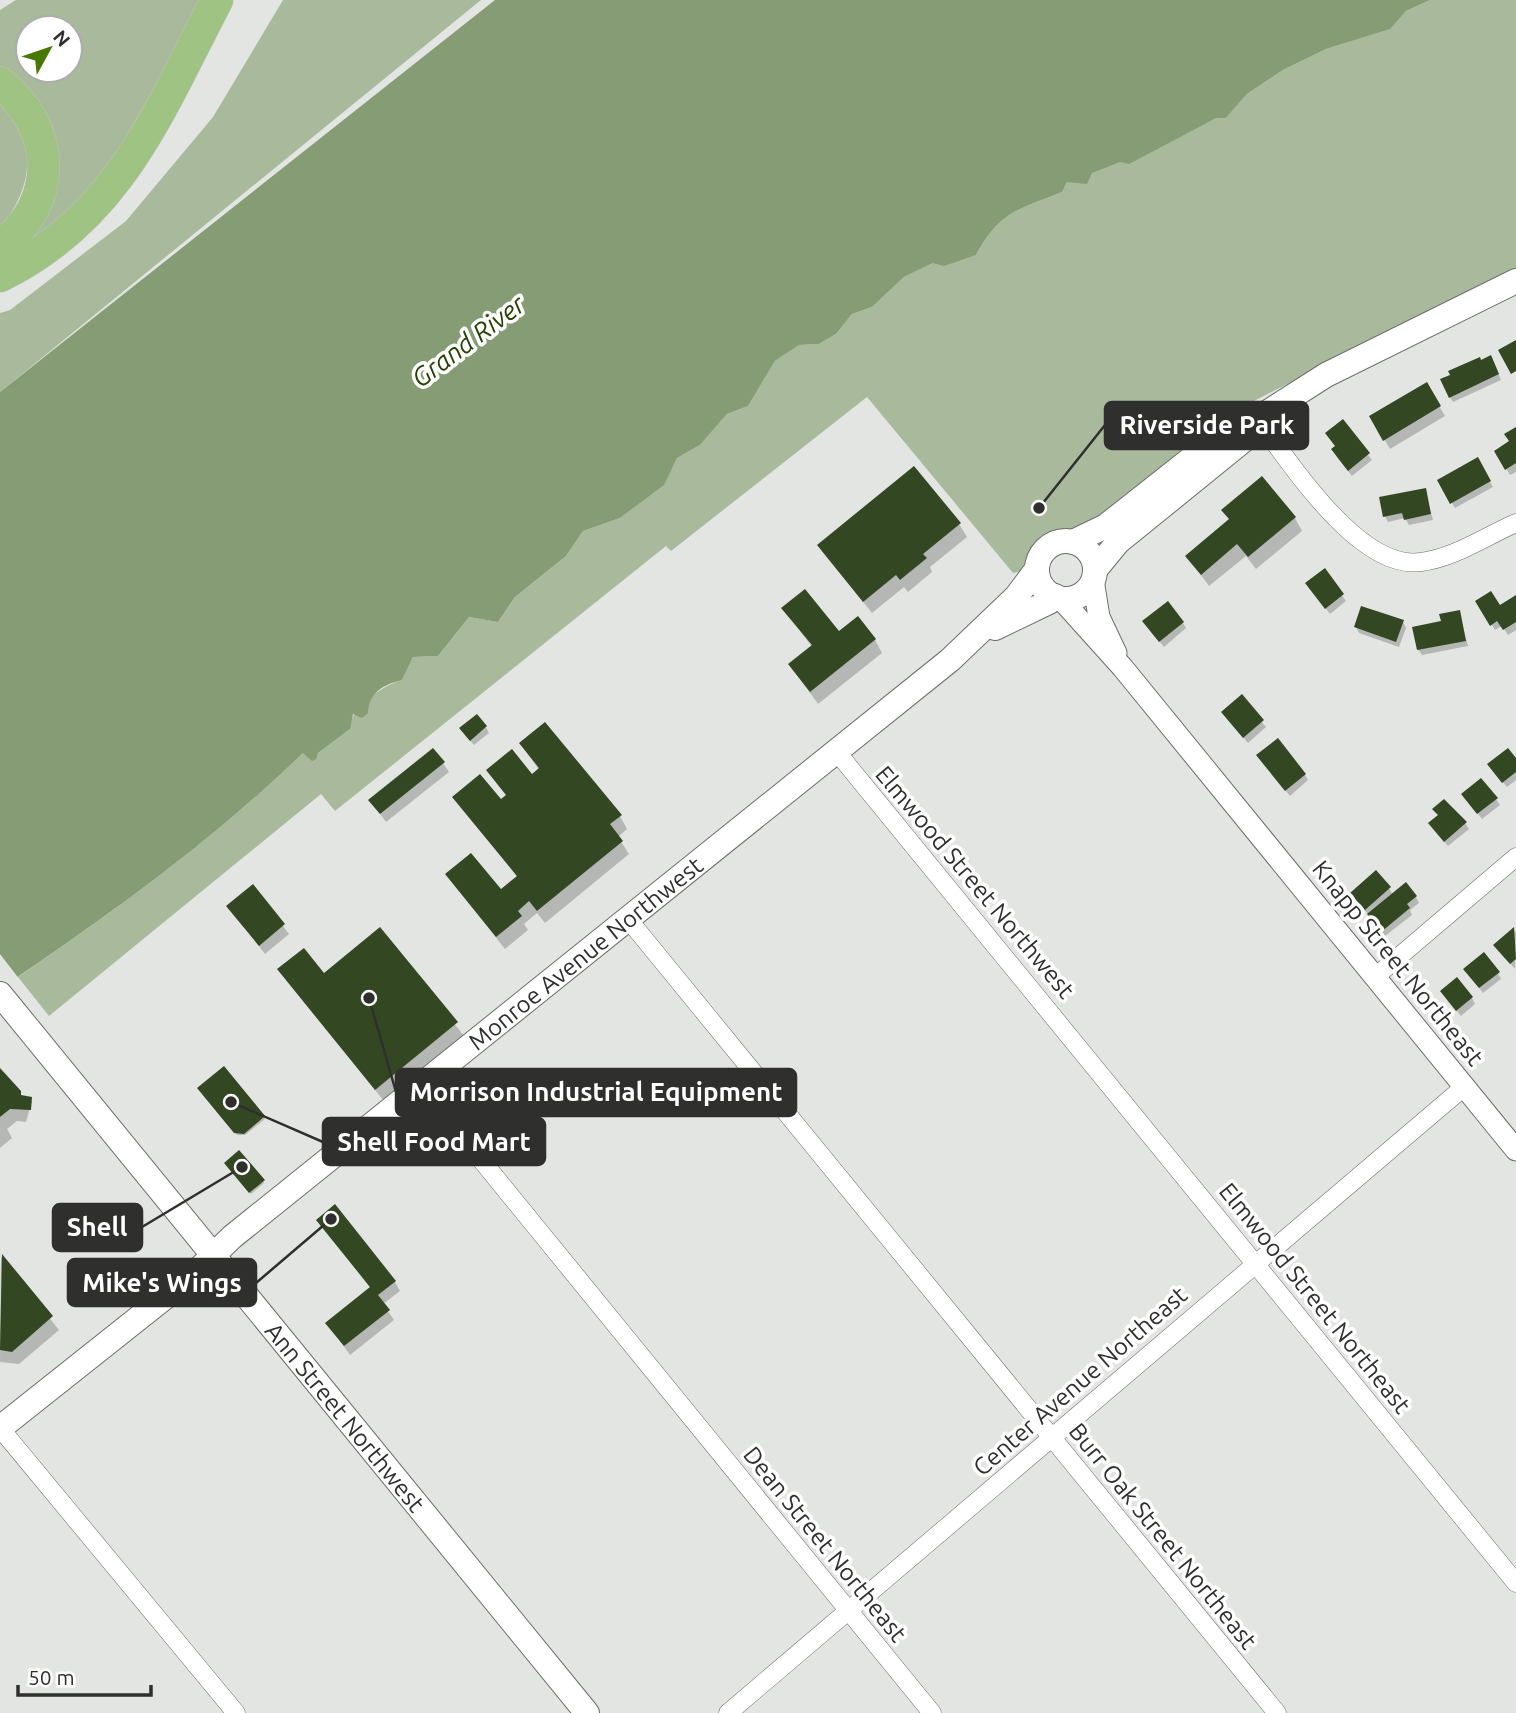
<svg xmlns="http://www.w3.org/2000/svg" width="1516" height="1713" viewBox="0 0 1516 1713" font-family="Ubuntu,sans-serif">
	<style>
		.green { fill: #a9ba9c; fill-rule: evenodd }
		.water { fill: #859c74 }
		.pier { fill: #e3e5e2 }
		.shadow { fill: #0003 }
		.building { fill: #334723 }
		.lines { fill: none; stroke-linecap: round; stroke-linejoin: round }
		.minor-casing { stroke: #6c6e6b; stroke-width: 19 }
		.tertiary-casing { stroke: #6c6e6b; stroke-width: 23 }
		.secondary-casing { stroke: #6c6e6b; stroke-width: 26 }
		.motorway-casing { stroke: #c1c1c0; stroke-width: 33 }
		.minor { stroke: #fff; stroke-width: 18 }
		.tertiary { stroke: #fff; stroke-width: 21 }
		.secondary { stroke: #fff; stroke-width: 24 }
		.motorway { stroke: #9fc383; stroke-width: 32 }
		.labels { text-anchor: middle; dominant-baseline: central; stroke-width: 7; stroke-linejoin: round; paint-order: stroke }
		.street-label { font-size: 24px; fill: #2f2f2e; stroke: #fff }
		.water-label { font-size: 26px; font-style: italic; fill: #254203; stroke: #fff }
		.leader { fill: none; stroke: #2f2f2e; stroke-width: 2.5 }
		.callout-dot { fill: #2f2f2e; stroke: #fff; stroke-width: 2.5 }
		.callout { fill: #2f2f2e; stroke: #2f2f2e; stroke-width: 2.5 }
		.callout-label { font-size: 26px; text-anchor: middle; font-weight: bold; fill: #fff }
	</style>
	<rect width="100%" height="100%" fill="#e3e5e2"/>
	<path class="green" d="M16 0H206L98 185 15 258 48 205 0 72V10ZM28 28H70V70H28Z
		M283 0H481L0 392V313L10 310 126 221 213 117Z
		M1430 0H1516V268L1246 405 1106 518 1048 539 1022 571 1013 573 867 397 671 551 666 546 335 811 321 794 49 1016 18 977C117 909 217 836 303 753H318L350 729C349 708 383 685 402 680L413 657 438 656 469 617 498 622 515 597 566 556 583 531 620 518 663 485 677 458 700 445 727 414 748 406 775 361 799 345 819 344 836 334 852 314 872 307 904 277 933 263 976 255C1000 211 1018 210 1062 192L1067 182 1216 118H1226L1247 94 1283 70 1326 49 1389 29 1406 11Z
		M0 102C41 142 32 188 0 229Z"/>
	<path class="water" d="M495 0H1430L1406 11 1390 29 1326 49 1283 70 1247 94 1226 118H1216L1129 164 1120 162 1092 173 1087 184 1067 182 1062 192C1018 210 1000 211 976 255L944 266 933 263 904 277 872 307 852 314 836 334 819 344 799 345 775 361 748 406 727 414 700 445 677 458 664 485 620 518 583 531 566 556 515 597 498 622 469 617 438 656 413 657 402 680C383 685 369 692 368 713L362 718 353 714 350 729 318 753 316 759 312 761 303 753C211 842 105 918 0 989V392Z"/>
	<path class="pier" d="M0 954 20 980 0 993Z"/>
	<path class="shadow" d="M1481 362 1494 363 1501 380 1453 402 1450 397Z
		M1426 384 1445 416 1390 449 1371 417Z
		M1343 421 1372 460 1352 476 1336 456Z
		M1516 429V472L1510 475 1496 451 1511 442Z
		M1477 460 1493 487 1455 508 1439 481Z
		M1425 490 1433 520 1409 525 1405 518 1388 522 1385 516Z
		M1224 510 1295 518 1302 531 1256 569 1246 556 1209 586 1187 556 1230 521Z
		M959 524 967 537 930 567 932 572 908 592 904 587 872 613 819 546Z
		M1324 570 1346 601 1330 614 1311 589Z
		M1516 597V630L1508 635 1502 626 1495 630 1477 601 1499 607Z
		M783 608 839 633 875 640 882 653 818 704 790 665 812 647Z
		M1459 612 1468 646 1422 655 1418 649Z
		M1403 622 1406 628 1399 647 1359 633 1356 627Z
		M1183 623 1186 628 1164 647 1148 627Z
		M1241 697 1266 727 1248 743 1227 718Z
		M486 727 489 733 474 745 465 735Z
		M521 744 620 816 627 829 618 837 629 854 545 923 537 913 524 924 528 930 505 949 447 875 501 892 518 878 455 797 500 802 507 796 488 770 532 776 539 770Z
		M1262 761 1305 775 1308 780 1290 796Z
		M1516 761V780L1507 787 1493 770Z
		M443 763 449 772 386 822 371 801Z
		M1496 799 1500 805 1482 819 1467 800Z
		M1439 816 1465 823 1469 829 1448 846 1434 829Z
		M253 886 289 934 265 954 228 906Z
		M1389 888 1393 895 1416 897 1419 903 1410 910 1412 915 1385 936 1356 899Z
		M380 929 464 1036 384 1101 279 970 323 975Z
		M1514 930 1516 933 1515 969 1499 951Z
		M1498 973 1501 979 1483 993 1469 975Z
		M1445 997 1472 998 1475 1004 1461 1016Z
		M0 1070 23 1097 32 1101 26 1122 17 1121 7 1129 12 1138 0 1148Z
		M200 1090 264 1117 265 1119 245 1135H237Z
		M227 1165 263 1181 264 1183 251 1194Z
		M318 1220 395 1282 400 1291 383 1304 394 1320 350 1355 327 1323 371 1289Z
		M1 1257 59 1330 19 1364 0 1362Z"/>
	<path class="building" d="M1516 340V371L1511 374 1498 350Z
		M1491 355 1499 374 1449 398 1440 379 1450 375 1448 371 1480 357 1481 360Z
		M1427 382 1441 406 1383 441 1369 416Z
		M1343 419 1370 453 1348 471 1331 449 1335 446 1325 433Z
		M1516 427V463L1505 470 1494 451 1509 441 1504 434Z
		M1478 457 1491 481 1450 504 1437 480Z
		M914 466 961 523 923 554 927 558 900 580 896 575 863 602 817 545Z
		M1262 476 1296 517 1248 557 1237 544 1201 575 1185 556 1229 519 1221 510Z
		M1426 488 1431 514 1404 520 1402 513 1383 517 1379 497Z
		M1325 568 1344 594 1325 609 1305 583Z
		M805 589 839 631 858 616 876 639 810 692 788 664 812 645 781 608Z
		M1491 591 1500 605 1516 595V622L1503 630 1497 621 1490 626 1475 601Z
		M1168 601 1184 622 1159 642 1142 621Z
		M1361 606 1404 620 1396 642 1354 627Z
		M1460 610 1466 641 1417 650 1412 627 1441 621 1439 614Z
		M1242 694 1264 720 1243 738 1221 712Z
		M477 714 487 726 470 741 459 728Z
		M545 722 622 815 610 824 623 841 537 911 529 901 518 911 522 916 496 937 445 874 471 853 501 889 517 876 452 797 480 774 501 799 506 795 486 770 512 749 532 774 539 768 519 743Z
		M1278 738 1306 774 1285 791 1256 755Z
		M433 748 445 762 380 814 368 800Z
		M1508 748 1516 758V772L1502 783 1487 764Z
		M1481 778 1498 798 1477 814 1461 794Z
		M1444 799 1467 822 1444 842 1428 823 1438 815 1432 809Z
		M1376 870 1391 887 1365 910 1350 893Z
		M1406 882 1417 896 1407 904 1410 908 1381 932 1367 914Z
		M253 884 285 924 259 946 226 906Z
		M380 927 458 1022 375 1090 277 969 304 948 324 973Z
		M1514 927 1516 959 1510 964 1493 945Z
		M1484 952 1500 972 1479 988 1463 969Z
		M1457 977 1473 997 1456 1011 1440 991Z
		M224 1066 265 1116 244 1134 234 1133 197 1088Z
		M0 1068 21 1091V1095L32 1097 31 1110 10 1109 0 1117Z
		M239 1150 265 1180 249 1193 224 1163Z
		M335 1204 396 1281 378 1295 390 1310 344 1346 325 1323 370 1287 316 1220Z
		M2 1254 53 1316 12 1352 0 1350Z"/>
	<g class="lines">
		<defs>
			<path id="minor" d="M1257 419C1291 463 1359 571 1421 562 1454 558 1486 536 1516 523
				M836 751 1516 1583
				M628 919 1277 1713
				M1375 977 1516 857
				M421 1086 932 1713
				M0 1428 236 1713
				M728 1713 1464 1087"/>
			<path id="tertiary" d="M1093 580 1099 617 1116 653
				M1060 598 1123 668 1516 1150"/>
			<g id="secondary">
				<circle cx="1066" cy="570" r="29"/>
				<path d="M1073 542 1106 526 1234 425 1257 419 1326 375 1516 281"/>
				<path d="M1095 570 1118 542 1245 439 1257 419"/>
				<path d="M995 628 1049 602 1055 596"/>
				<path id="s1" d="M0 994 587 1713"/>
				<path id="s2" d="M0 1428 194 1274 232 1237 950 660 1016 597 1037 569"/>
			</g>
			<path id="motorway" d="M0 83C56 127 60 203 0 246
				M0 276C119 218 159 111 217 0"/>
		</defs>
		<use href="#minor" class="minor-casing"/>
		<use href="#tertiary" class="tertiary-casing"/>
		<use href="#secondary" class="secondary-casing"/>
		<use href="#motorway" class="motorway-casing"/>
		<use href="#minor" class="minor"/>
		<use href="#tertiary" class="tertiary"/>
		<use href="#secondary" class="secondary"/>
		<use href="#motorway" class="motorway"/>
	</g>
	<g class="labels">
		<g class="street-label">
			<text transform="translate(975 882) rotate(50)">Elmwood Street Northwest</text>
			<text stroke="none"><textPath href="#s2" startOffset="754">Monroe Avenue Northwest</textPath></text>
			<text transform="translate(1398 963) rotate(51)">Knapp Street Northeast</text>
			<text transform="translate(1315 1298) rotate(51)">Elmwood Street Northeast</text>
			<text transform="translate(1080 1381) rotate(-41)">Center Avenue Northeast</text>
			<text stroke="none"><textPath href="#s1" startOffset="546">Ann Street Northwest</textPath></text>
			<text transform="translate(1163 1536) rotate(51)">Burr Oak Street Northeast</text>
			<text transform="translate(825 1544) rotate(51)">Dean Street Northeast</text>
		</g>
		<g class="water-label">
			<text transform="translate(468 341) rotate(-37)">Grand River</text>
		</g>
	</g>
	<path class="leader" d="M1039 508L1105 425M369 998L396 1092M231 1102L323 1142M242 1167L142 1227M331 1219L256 1283"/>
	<g class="callout-dot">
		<circle cx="1039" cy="508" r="7"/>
		<circle cx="369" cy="998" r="7"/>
		<circle cx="231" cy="1102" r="7"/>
		<circle cx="242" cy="1167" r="7"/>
		<circle cx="331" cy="1219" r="7"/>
	</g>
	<g class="callout">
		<rect x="1105" y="402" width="203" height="47" rx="7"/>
		<rect x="396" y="1069" width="400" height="47" rx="7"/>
		<rect x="323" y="1118" width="222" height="47" rx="7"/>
		<rect x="53" y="1204" width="89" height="47" rx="7"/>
		<rect x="68" y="1259" width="188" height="47" rx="7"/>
	</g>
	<g class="callout-label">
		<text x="1207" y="434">Riverside Park</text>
		<text x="596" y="1101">Morrison Industrial Equipment</text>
		<text x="434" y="1151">Shell Food Mart</text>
		<text x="97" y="1236">Shell</text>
		<text x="162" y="1292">Mike's Wings</text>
	</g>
	<g transform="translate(49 49) rotate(50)"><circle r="33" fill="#ffffff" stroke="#acacab" stroke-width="2"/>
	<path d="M0-5L12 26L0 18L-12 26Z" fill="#477801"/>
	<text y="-10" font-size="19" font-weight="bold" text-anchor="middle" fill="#2f2f2e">N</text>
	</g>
	<path d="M18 1685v10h133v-10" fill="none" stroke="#2f2f2e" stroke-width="3.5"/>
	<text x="28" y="1685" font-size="21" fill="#2f2f2e" stroke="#ffffff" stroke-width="5" paint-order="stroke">50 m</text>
</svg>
